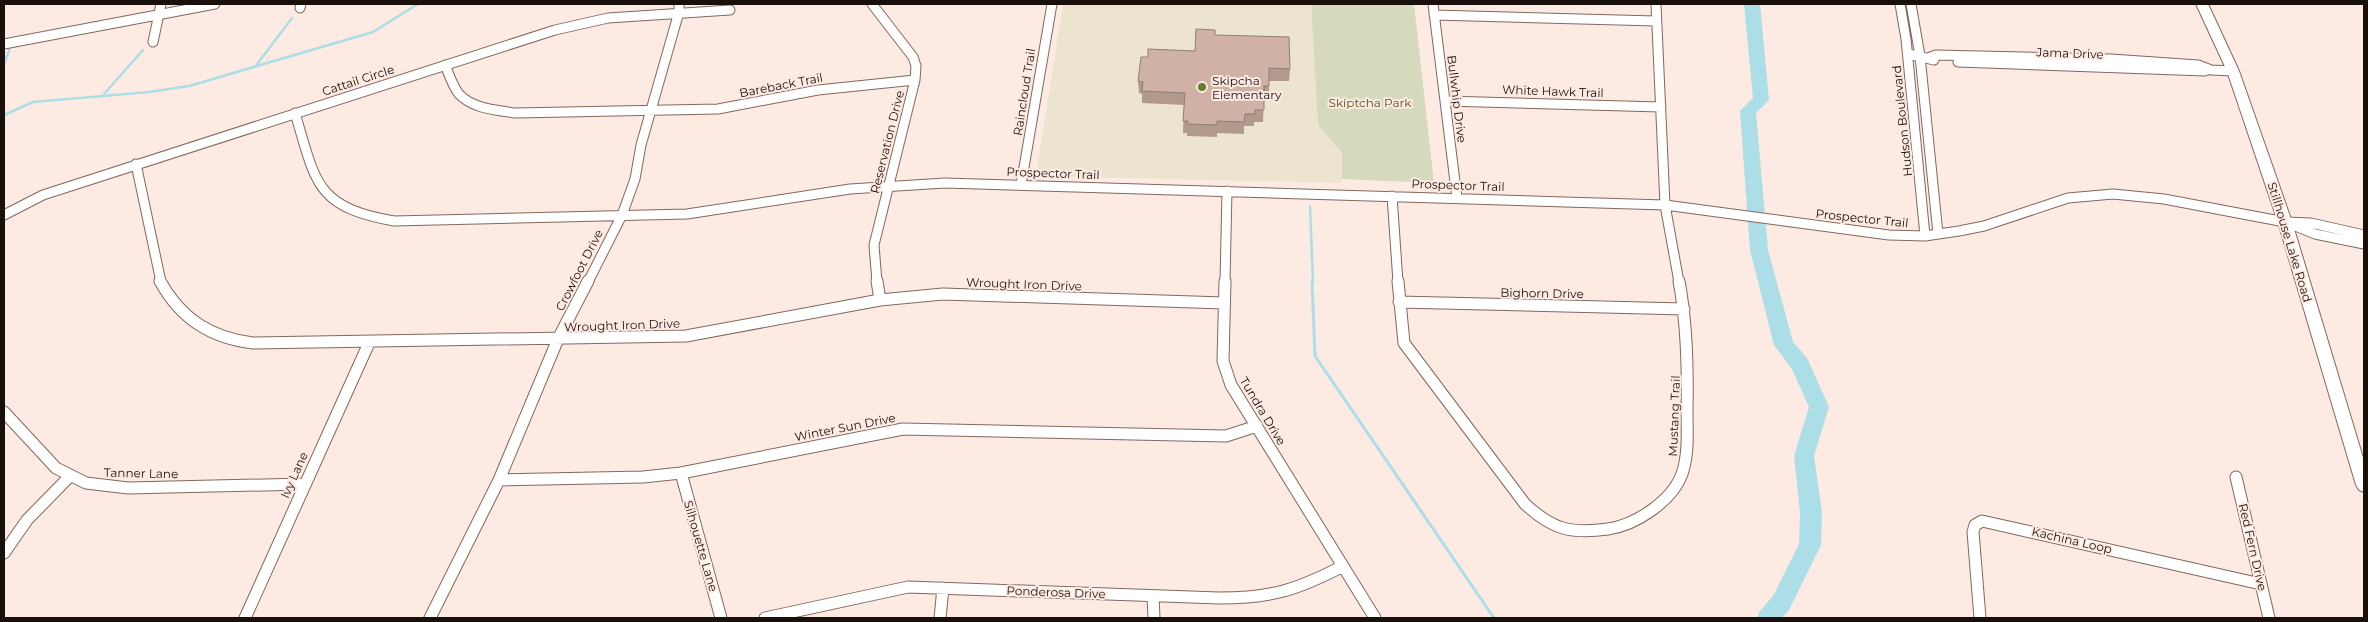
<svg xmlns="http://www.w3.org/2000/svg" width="2368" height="622" viewBox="0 0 2368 622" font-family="Montserrat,sans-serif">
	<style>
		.education { fill: #ede4cf }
		.green { fill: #d6dabd }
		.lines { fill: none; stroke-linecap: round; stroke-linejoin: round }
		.stream-far1 { stroke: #acdee7; stroke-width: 2.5 }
		.stream { stroke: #acdee7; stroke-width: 3 }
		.river { fill: #acdee7; fill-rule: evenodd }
		.street-far1-casing { stroke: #82685b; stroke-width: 11 }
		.street-casing { stroke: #82685b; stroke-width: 13 }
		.secondary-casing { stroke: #82685b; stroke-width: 2 }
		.street-far1 { stroke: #fff; stroke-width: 9 }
		.street { stroke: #fff; stroke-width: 11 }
		.secondary { fill: #fff; fill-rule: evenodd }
		.wall { fill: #b2998e }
		.building { fill: #cfb2a5; stroke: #917d74 }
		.poi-dot { fill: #657d2f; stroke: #fdeae2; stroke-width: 2 }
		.labels { text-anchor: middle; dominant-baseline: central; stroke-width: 4; stroke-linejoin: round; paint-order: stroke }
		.street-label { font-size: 12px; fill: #1a100b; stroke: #fdeae2 }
		.poi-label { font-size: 12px; fill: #1a100b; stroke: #fdeae2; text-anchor: start }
		.park-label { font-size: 12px; fill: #515719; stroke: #fdeae2 }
	</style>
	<rect width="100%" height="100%" fill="#fdeae2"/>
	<path class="education" d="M1063 4H1311L1318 125 1342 153V183L1036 176Z"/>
	<path class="green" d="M1311 4H1414L1434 183 1342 179V153L1318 125Z"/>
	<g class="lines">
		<path class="stream-far1" d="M4 64 11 45
			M255 67 292 18
			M104 94 143 50
			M4 115 33 102 149 92 189 86 373 32 418 4
			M1310 206 1313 282"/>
		<path class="stream" d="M1312 281 1315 356 1494 618"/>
		<path class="river" d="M1744 4H1760L1769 100 1756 113 1768 250 1793 342 1807 358 1829 407 1814 456 1822 512 1821 545 1789 610 1782 618H1757L1760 611 1773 596 1799 544 1800 512 1794 456 1809 407 1792 369 1774 345 1750 250 1740 111 1753 98Z"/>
		<defs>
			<path id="street-far1" d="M872 4 913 57 916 66 915 80 874 245 877 282
				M1433 4 1457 198
				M1656 4 1665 205 1679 282
				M1900 4 1906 39 1925 236
				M1911 4 1920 56 1938 234
				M300 8 301 4
				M1434 15 1656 21
				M153 42 161 4
				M4 44 215 4
				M1908 54 1934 60
				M1928 58 1936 55 2111 59 2198 65 2211 70 2233 71
				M1958 62 2205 71
				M445 65C449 74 453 87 459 94 473 109 496 110 515 113L718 109 818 90 915 80
				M1445 101 1661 107
				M295 113C316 183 315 207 394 221L687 214 850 189 945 183 1665 205 1889 235 1925 236 1959 231 1984 226 2068 198 2113 194 2164 199 2285 222 2311 223 2364 235
				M136 164 161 282
				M1021 185 1052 4
				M1392 196 1398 282
				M4 215 43 195 555 30 608 18 730 10
				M2293 225 2315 234 2364 244
				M588 282 622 215 635 179 641 145 679 12V4
				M1225 282 1227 191"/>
			<path id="street" d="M160 281C181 319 211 338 253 343L686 336 880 300 943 294 1224 303
				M877 281 880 300
				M1225 281 1223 361 1231 385 1375 618
				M1398 281 1404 343 1525 504C1553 530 1571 534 1608 529 1636 525 1672 501 1682 474 1689 453 1687 431 1687 410 1688 366 1687 324 1679 281
				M1399 302 1684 309
				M4 412 56 468 86 483 128 488 305 484
				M681 473 721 618
				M2236 477 2269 618
				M499 480 643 477 681 473 903 429 1226 436 1257 426
				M4 553 27 520 70 476
				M1153 596 1154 618
				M245 618 369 343
				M430 618 499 480 558 339 588 281
				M765 618 908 587 1219 598C1271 598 1297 590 1343 566
				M940 618 943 588
				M1980 618 1973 532 1975 525 1982 521 2261 584"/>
			<path id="secondary" d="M2196 4H2208L2239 71 2292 222 2364 461V492L2359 490 2356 485 2278 222 2227 71Z"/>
		</defs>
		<use href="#street-far1" class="street-far1-casing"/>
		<use href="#street" class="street-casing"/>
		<use href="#secondary" class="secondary-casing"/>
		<use href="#street-far1" class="street-far1"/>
		<use href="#street" class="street"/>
		<use href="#secondary" class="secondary"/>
	</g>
	<path class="wall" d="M1215 35 1290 69 1289 81H1269V98H1264L1263 122H1254V126H1244V134L1217 133V137L1187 136V133H1183L1184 105 1142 103V94L1139 93 1138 81 1148 57 1195 51Z"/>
	<path class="building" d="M1196 29 1215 30V35L1289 37 1290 69 1269 68V86H1264V110H1255V114H1245L1244 122 1217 121V125L1187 124 1188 121H1183L1185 93 1142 91 1143 82 1138 81 1141 57H1148V49L1195 51Z"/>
	<circle class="poi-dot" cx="1202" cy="87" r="5"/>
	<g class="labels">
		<g class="street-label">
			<text transform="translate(2070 53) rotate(2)">Jama Drive</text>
			<text transform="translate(358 80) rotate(-18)">Cattail Circle</text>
			<text transform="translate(781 85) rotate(-11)">Bareback Trail</text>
			<text transform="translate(1553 91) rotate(2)">White Hawk Trail</text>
			<text transform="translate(1024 92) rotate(-81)">Raincloud Trail</text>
			<text transform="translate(1457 99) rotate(83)">Bullwhip Drive</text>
			<text transform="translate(1902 121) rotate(-96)">Hudson Boulevard</text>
			<text transform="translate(887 142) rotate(-76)">Reservation Drive</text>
			<text transform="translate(1053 173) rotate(2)">Prospector Trail</text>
			<text transform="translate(1458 185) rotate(2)">Prospector Trail</text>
			<text transform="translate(1862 218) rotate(6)">Prospector Trail</text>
			<text transform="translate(2290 242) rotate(73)">Stillhouse Lake Road</text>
			<text transform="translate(579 270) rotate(-63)">Crowfoot Drive</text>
			<text transform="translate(1024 284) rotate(2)">Wrought Iron Drive</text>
			<text transform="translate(1542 293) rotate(1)">Bighorn Drive</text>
			<text transform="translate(622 325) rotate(-2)">Wrought Iron Drive</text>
			<text transform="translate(1263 411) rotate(59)">Tundra Drive</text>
			<text transform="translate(1674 416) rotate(-88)">Mustang Trail</text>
			<text transform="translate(845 427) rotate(-11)">Winter Sun Drive</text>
			<text transform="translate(141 473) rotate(1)">Tanner Lane</text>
			<text transform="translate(294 475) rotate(-66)">Ivy Lane</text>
			<text transform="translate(2072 540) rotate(13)">Kachina Loop</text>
			<text transform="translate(701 546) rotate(74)">Silhouette Lane</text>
			<text transform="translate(2253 547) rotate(77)">Red Fern Drive</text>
			<text transform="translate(1056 592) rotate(2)">Ponderosa Drive</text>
		</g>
		<g class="poi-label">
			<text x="1212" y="80">Skipcha<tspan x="1212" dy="14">Elementary</tspan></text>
		</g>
		<g class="park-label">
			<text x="1370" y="102">Skiptcha Park</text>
		</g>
	</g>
	<rect width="2368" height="622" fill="none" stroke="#1a100b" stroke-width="10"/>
</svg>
